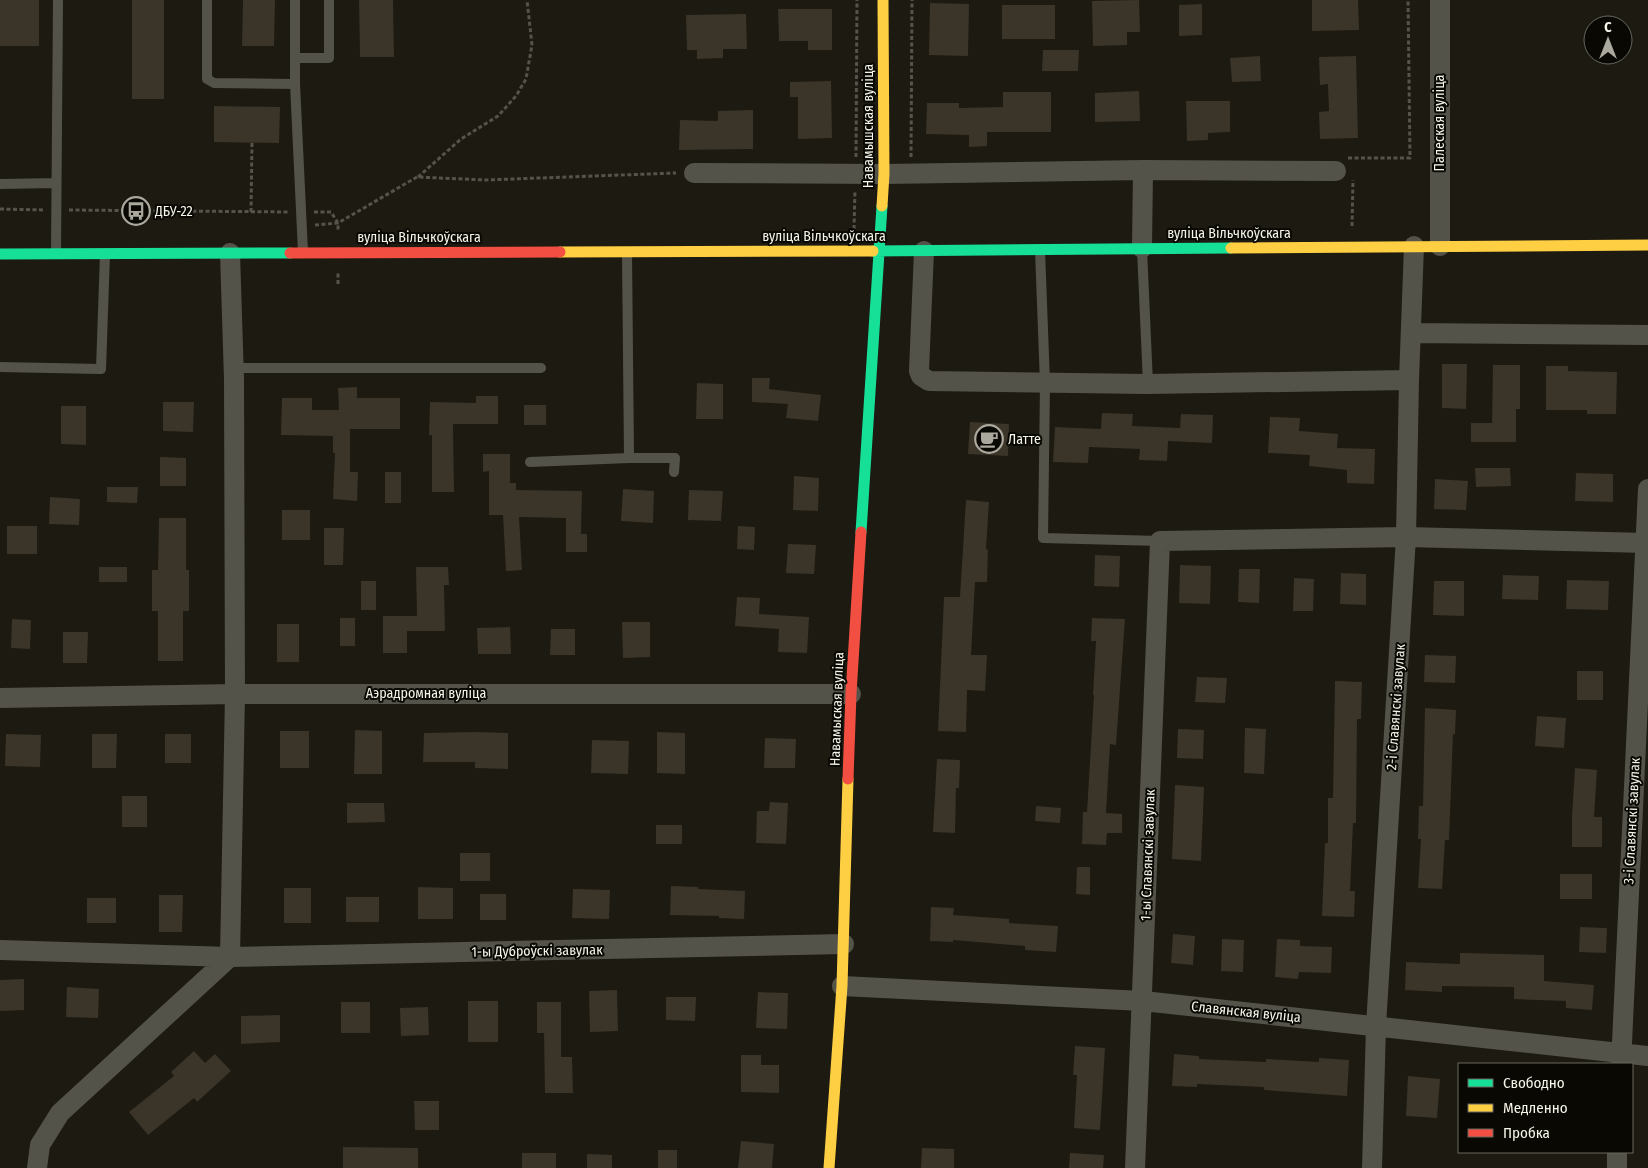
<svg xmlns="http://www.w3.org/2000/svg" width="1648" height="1168" viewBox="0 0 1648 1168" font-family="'Fira Sans Condensed',sans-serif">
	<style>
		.building { fill: #3b3428 }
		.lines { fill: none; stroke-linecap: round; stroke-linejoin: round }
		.path { stroke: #55534c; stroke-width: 3; stroke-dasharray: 4 2.5; stroke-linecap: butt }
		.lane { stroke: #54534a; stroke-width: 10 }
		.street { stroke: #54534a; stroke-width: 20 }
		.fast { stroke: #16e098; stroke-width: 11 }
		.slow { stroke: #ffcf43; stroke-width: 11 }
		.jam { stroke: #f24e42; stroke-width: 11 }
		.labels { text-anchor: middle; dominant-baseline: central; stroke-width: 4; stroke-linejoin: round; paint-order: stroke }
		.street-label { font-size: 14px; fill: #f7f5e9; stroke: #090803 }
		.poi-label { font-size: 14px; fill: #f7f5e9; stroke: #090803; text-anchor: start }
	</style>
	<rect width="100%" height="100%" fill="#1d1a11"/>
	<path class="building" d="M0 0H39V46H0Z
		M132 0H164V99H132Z
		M243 0H275L274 46H242Z
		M359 0H393L394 57H360Z
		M1139 0 1140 32H1127V45L1093 46 1092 1Z
		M1312 0H1358L1359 30 1312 31Z
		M930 3 969 4 968 56 929 55Z
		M1202 4V35L1179 36V5Z
		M1002 5H1055V39H1002Z
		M778 9H832V50H808V41H779Z
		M746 14 747 49H723V58L697 59V50H687L686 15Z
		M1043 50H1079L1078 71H1042Z
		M1260 56 1261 81 1232 82 1230 58Z
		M1356 56 1358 138 1320 139 1319 112 1329 111 1328 84 1320 85 1319 57Z
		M831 81 832 138 798 139V97H790V82Z
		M1139 91 1140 121 1095 122V93Z
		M1003 92H1051V132H987V146L969 147V135L926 134 927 103H959V108L1003 107Z
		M1186 101H1230V132L1208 133V140L1187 141Z
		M214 106 280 107 279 143 214 142Z
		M753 110V149L679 150 680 120 718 121V111Z
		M1442 364H1467L1466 409 1442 408Z
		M1493 365H1520V409H1516V442H1471V423H1492Z
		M1546 366H1568V371L1617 372 1616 414H1587V410H1546Z
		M752 378H770L769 389 821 395 818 421 786 418 788 404 752 402Z
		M697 383 723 384V419H696Z
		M357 387V398H400V429H350V472H358L357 501 333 499 335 453H333V436L281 435 282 398H312V410H339L338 388Z
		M476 396H498V424H453L454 492H432V435H429L430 402 476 403Z
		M163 402H194L193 432 163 431Z
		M524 405H546V425H524Z
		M61 406H86V445L61 444Z
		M1102 413 1133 414 1132 426 1180 428 1181 414 1213 415 1212 443 1168 441 1167 461 1139 460 1140 449 1089 447 1088 463 1053 462 1055 427 1101 429Z
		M1270 417 1300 418 1299 431 1338 434 1337 448 1375 449 1374 484 1347 483V470L1309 466 1310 455 1268 453Z
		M970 422 1009 424 1008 456 968 454Z
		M483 454H510V483H516V490L582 491 581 534H587V552H566V518L519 517 522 570 506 571 503 515H489V471L483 472Z
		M160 457 186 458V486H160Z
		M1475 468H1510L1511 486 1476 487Z
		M385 472H401V503H385Z
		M1576 473 1613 474V502L1575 501Z
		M794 476 819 478 818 511 793 510Z
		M1435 479 1468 481 1466 510 1434 509Z
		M107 487H138L137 503 107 502Z
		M623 489 654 491 653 523 621 521Z
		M689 490 723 491 721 521 688 520Z
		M50 497 80 499 79 525 49 524Z
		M966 500 989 502 986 549 988 550 987 582H975L971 655H987L985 691 967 690 966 732 938 731 944 597H960Z
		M282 510H310V540H282Z
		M159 518H186V570H189V611H183V661H158V611H152V570H158Z
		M7 526H37V554H7Z
		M738 526 755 527 754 550 737 549Z
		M324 528H344L343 565H324Z
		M788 544 816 545 814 574 786 573Z
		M1095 555 1120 556 1119 587 1094 586Z
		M1180 565 1211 566 1210 604 1179 603Z
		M99 567H127V582H99Z
		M416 567H448L449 585H444L445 631H407V653H383V616H417Z
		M1239 569H1260L1259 603 1238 602Z
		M1341 573 1366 574V605L1340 604Z
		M1503 575 1539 576 1538 600 1502 599Z
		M1294 578 1314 579 1313 611H1293Z
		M1567 580 1609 581 1608 610 1566 609Z
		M361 581H376V610H361Z
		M1434 581H1464V616L1433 615Z
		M737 597 760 598 759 614 809 617 807 653 778 652 779 629 735 626Z
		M340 618H355V646H340Z
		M1092 618 1125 619 1116 745 1110 744 1106 813 1122 814V833H1107L1106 845 1082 844 1083 812H1087L1094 695H1093L1096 641H1091Z
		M12 619 31 620 30 649 11 648Z
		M622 622H650V657L623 658Z
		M277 624H299V662H277Z
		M510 627 511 654H478L477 628Z
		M551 629H575V655H550Z
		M63 632H88L87 663H63Z
		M1425 655 1456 656 1455 683 1424 682Z
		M1577 671H1603V700H1577Z
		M1197 677 1227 678 1225 703 1195 702Z
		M1335 681 1362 682 1361 719H1357L1356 823H1353L1350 891H1355L1354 917 1322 916 1325 843H1328V798H1333Z
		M1425 708 1456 710 1455 734H1453L1449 840H1445L1442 889 1418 888 1421 839H1418L1419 806H1423Z
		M1537 716 1566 718 1564 748 1535 746Z
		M1245 728 1266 729 1264 774 1244 773Z
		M1178 729 1204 730 1203 759 1177 758Z
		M355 730 382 731V774H354Z
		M280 731H309V768H280Z
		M476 732 508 733V769L475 768V762H423L424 733Z
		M657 732 685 733V774L657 773Z
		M6 734 41 735 40 767 5 766Z
		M92 734H117L116 768H92Z
		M165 734H191V763H165Z
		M765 738 796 739 795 768H764Z
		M592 740 629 741 628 774 591 773Z
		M937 759 960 760 959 788H956L955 833 933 832Z
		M1575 768 1597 770 1594 817H1602V847H1572V817Z
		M1175 785 1204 787 1201 861 1172 859Z
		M122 796H147V827H122Z
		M770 802 788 803 786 844 756 843 757 811H769Z
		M347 803H384L385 822 347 823Z
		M1036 806 1061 808 1060 823 1035 821Z
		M656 825H682V844H656Z
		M460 853H490V881H460Z
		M1077 867H1090V895L1076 894Z
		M1560 874H1592V899H1560Z
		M671 886 698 887V889L745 891 744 919 719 918V916L670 915Z
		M418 887 453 888V919H418Z
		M284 888H311V923H284Z
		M573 889 610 890 609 919 572 918Z
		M480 894H506V920H480Z
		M159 895H183L182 932H159Z
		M346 897H379V922H346Z
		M87 898H116V923H87Z
		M931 907 954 908 953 915 1009 919V923L1058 926 1056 952 1025 950V946L953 940V942L930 941Z
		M1580 927 1607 928 1606 953 1579 952Z
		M1173 934 1195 936 1193 965 1171 963Z
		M1222 939 1244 940 1243 972 1221 971Z
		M1277 939 1300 940V946L1332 947 1331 973 1299 972 1298 979 1275 977Z
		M1460 953 1544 955V981L1594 985 1592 1010 1566 1008V1001L1514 999V987L1442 986V992L1405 990 1406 962 1460 964Z
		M24 979V1010L0 1011V980Z
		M67 987 99 989 98 1018 66 1017Z
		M617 990 618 1031 590 1032 589 991Z
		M758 992 788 993 787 1029 756 1028Z
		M666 997H696L695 1021 666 1020Z
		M468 1001H498V1042H468Z
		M341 1002H370V1033H341Z
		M537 1002H561V1057H572L573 1093H545L544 1033H537Z
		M428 1007 429 1035 401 1036 400 1008Z
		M280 1015V1042L241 1044V1016Z
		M1075 1046 1105 1048 1100 1130 1074 1128 1077 1075H1073Z
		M194 1051 205 1063 215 1054 231 1071 197 1102 194 1098 148 1135 129 1112 174 1076 171 1072Z
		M1174 1054 1199 1056V1059L1266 1062V1059L1319 1062V1058L1349 1060 1347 1096 1264 1090V1087L1197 1084V1087L1172 1086Z
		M741 1055H761V1065H779V1093L741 1092Z
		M1408 1076 1440 1079 1437 1118 1406 1116Z
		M414 1101H439V1130H415Z
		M741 1141 774 1144 772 1168H738Z
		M343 1147 418 1148V1168H343Z
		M922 1148 954 1149V1168H921Z
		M658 1150H677V1168H658Z
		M522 1153H556V1168H522Z
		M1070 1153 1104 1155 1103 1168H1069Z
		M587 1154 612 1155V1168H587Z"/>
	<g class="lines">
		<path class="path" d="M856 157 857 0
			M911 157 912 0
			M1348 158H1410L1408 0
			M418 177 461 139 498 116 516 96 526 79 532 45 527 0
			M0 209 45 210
			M69 210 290 212
			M251 212 252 142
			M314 212H331L338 223V231
			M315 225 338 223 417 177 485 180 676 173
			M1352 226 1353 180
			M854 229 855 190
			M338 284V273"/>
		<path class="lane" d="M207 0V79L214 83 295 84 303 252
			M295 0V84
			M295 58H329V0
			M0 184 56 183
			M1142 249 1148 384
			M1040 250 1045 383 1043 538 1160 541
			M56 253 58 0
			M0 367 101 369 105 254
			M233 368H541
			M629 458H675L674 472
			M530 462 629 458 627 252"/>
		<path class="street" d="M1440 0V246
			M694 173 884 174 1143 170 1336 171
			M1142 248 1143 170
			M924 251 919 371 921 376 929 381 1148 384 1409 380
			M1411 333 1648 335
			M0 698 235 694H851
			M0 950 230 957 844 944
			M842 986 1143 1001 1648 1056
			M1621 1064 1648 489
			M37 1168 40 1145 60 1113 230 957 235 694 234 379 230 253
			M1135 1168 1160 541 1406 537 1648 543
			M1372 1168 1376 1026 1406 537 1409 380 1414 246
			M1617 1168V1152"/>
		<path class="fast" d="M873 251 1231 248
			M0 254 290 253
			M861 532 882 206"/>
		<path class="slow" d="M882 206 884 174 883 0
			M1231 248 1648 245
			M560 252 873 251
			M829 1168 842 986 848 779"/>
		<path class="jam" d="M290 253 560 252
			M848 779 851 694 861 532"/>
	</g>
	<defs>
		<symbol id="bus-ring" viewBox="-11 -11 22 22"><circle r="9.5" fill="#090803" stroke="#aba89d" stroke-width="1.5"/><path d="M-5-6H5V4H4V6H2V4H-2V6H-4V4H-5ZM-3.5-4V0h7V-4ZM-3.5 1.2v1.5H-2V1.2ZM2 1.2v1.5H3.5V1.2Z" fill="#aba89d"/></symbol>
		<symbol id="cafe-ring" viewBox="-11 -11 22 22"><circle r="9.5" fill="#090803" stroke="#aba89d" stroke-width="1.5"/><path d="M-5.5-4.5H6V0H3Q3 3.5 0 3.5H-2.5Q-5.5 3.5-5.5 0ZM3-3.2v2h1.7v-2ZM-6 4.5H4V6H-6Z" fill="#aba89d"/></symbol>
	</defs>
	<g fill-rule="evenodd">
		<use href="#bus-ring" x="120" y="195" width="32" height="32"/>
		<use href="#cafe-ring" x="973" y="423" width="32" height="32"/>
	</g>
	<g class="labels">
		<g class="street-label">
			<text transform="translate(1439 123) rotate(-90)">Палеская вуліца</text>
			<text transform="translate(868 126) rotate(-90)">Навамышская вуліца</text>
			<text x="1229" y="233">вуліца Вільчкоўскага</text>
			<text x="824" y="236">вуліца Вільчкоўскага</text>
			<text x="419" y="237">вуліца Вільчкоўскага</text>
			<text x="426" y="693">Аэрадромная вуліца</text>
			<text transform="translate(1396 707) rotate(-86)">2-і Славянскі завулак</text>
			<text transform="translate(837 709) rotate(-88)">Навамыская вуліца</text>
			<text transform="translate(1632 821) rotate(-87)">3-і Славянскі завулак</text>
			<text transform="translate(1148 855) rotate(-88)">1-ы Славянскі завулак</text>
			<text transform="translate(537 951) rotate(-1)">1-ы Дуброўскі завулак</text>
			<text transform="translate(1246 1012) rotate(6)">Славянская вуліца</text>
		</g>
		<g class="poi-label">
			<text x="155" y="211">ДБУ-22</text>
			<text x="1008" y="439">Латте</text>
		</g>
	</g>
	<rect x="1458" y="1063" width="175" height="90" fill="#090803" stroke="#68675f"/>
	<rect x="1468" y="1079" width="25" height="8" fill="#16e098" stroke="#68675f"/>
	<text x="1503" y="1088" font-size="15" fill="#f7f5e9">Свободно</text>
	<rect x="1468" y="1104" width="25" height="8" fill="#ffcf43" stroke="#68675f"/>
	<text x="1503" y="1113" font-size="15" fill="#f7f5e9">Медленно</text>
	<rect x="1468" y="1129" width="25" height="8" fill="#f24e42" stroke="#68675f"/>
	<text x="1503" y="1138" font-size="15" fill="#f7f5e9">Пробка</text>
	<g transform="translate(1608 40)"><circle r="24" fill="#090803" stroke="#68675f"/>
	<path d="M0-4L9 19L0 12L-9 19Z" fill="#aba89d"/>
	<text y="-8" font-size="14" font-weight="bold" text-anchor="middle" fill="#f7f5e9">С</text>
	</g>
</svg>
